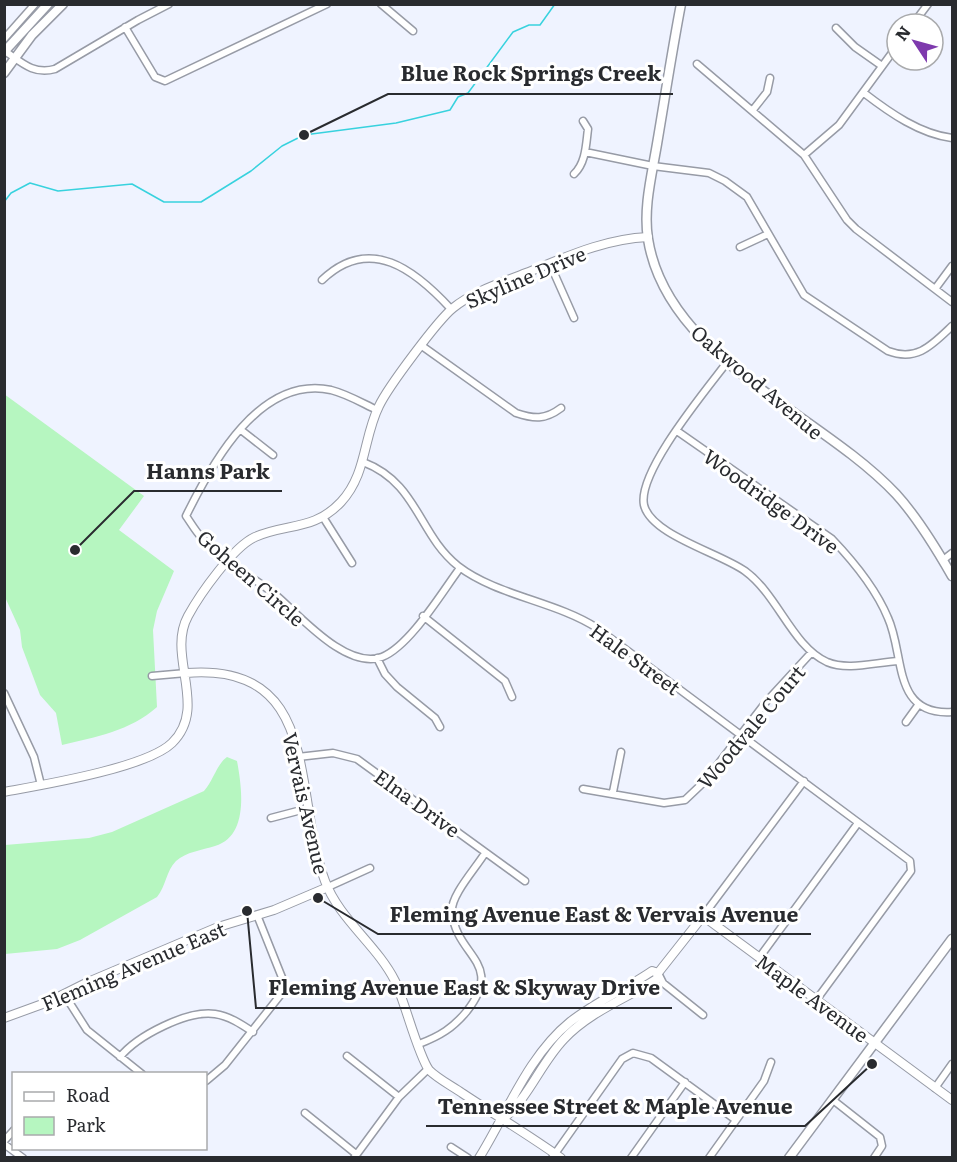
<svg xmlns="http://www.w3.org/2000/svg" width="957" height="1162" viewBox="0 0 957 1162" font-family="Literata,serif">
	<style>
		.green { fill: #b6f6c0 }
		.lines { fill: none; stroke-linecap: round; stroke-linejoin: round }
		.stream { stroke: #38d2de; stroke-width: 1.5 }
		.minor-casing { stroke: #979ba6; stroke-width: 9 }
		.tertiary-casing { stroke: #979ba6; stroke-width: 10 }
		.secondary-casing { stroke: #979ba6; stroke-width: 11 }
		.minor { stroke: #fff; stroke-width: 6 }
		.tertiary { stroke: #fff; stroke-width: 8 }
		.secondary { stroke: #fff; stroke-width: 8 }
		.labels { text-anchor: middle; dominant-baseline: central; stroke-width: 6; stroke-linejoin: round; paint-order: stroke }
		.street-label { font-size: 20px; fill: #292b2f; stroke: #fff }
		.leader { fill: none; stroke: #292b2f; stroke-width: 2 }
		.callout-dot { fill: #292b2f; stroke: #fff; stroke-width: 2 }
		.callout-label { font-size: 21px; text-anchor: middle; font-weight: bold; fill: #292b2f; stroke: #fff; stroke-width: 6; stroke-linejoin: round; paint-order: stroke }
	</style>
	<rect width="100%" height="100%" fill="#eff3ff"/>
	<path class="green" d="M4 394 144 496 119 530 174 571 157 611 153 630 157 707C130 731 96 737 62 745L56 713 40 695 22 647 20 630 5 597Z
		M227 757 237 761C242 788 249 836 215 846 202 850 186 852 176 861 166 871 166 886 157 897L80 940 57 949 5 954V845L89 838 112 832 204 791C213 781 217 764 227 757Z"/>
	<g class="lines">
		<path class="stream" d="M4 202 11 193 30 183 58 191 132 184 164 202H201L251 171 282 146 304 135 396 123 450 110 458 97 468 93 513 32 529 25H540L555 4"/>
		<defs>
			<path id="minor" d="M381 4 413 31
				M913 24 928 4
				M125 27 155 77 165 81 327 4
				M836 28 855 47 882 66
				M4 39 35 4
				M5 51C22 63 34 75 55 69L138 20 169 4
				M697 64 804 155 847 220 856 229 952 302
				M864 93C890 113 920 134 952 138
				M752 111 767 92 770 78
				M585 152 653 166 709 173 725 181 747 197 804 295 888 351C917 362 932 345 952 326
				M804 155 839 125 897 46
				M574 174C586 163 586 144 588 129L583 121
				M740 247 768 234
				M550 264 574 318
				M322 280C370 234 415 270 451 309
				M935 289 952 266
				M422 346 516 413C534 419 545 420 561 408
				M728 361C707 389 637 472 644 505 651 535 720 553 745 571 778 595 792 646 827 662 848 671 876 662 899 661
				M377 410C362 403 347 394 331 390 260 375 212 463 186 516 191 523 196 532 202 538 219 559 257 579 278 597 301 617 347 670 382 657 410 646 442 592 460 568
				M241 430 273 455
				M677 431 832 539C854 562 876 589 888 618 905 655 892 716 952 712
				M363 462C418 483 418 534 458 566 497 596 555 601 597 628L910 861 911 871 817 999
				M323 517 352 563
				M943 560 952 553
				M423 616 505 681 512 697
				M377 658 385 674 397 687 435 718 440 727
				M152 676 186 673
				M4 693 34 757 41 785
				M906 722 919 704
				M298 757 333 753 357 759 525 881
				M583 789 664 803 685 800 705 781 766 702 811 653
				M613 792 621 752
				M271 818 309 808
				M328 887 370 868
				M703 916 804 781
				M759 958 858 823
				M658 973 663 983 703 1015
				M64 994 87 1030 142 1074
				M419 1044C440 1036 453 1028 467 1011 505 962 456 957 452 912 450 896 476 868 485 853
				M347 1056 399 1097
				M120 1057C137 1036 187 1010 215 1014 229 1016 241 1024 253 1032
				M206 1081 225 1065 282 993 283 980 257 915
				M935 1088 952 1064
				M833 1100 880 1137 882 1146 874 1158
				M305 1113 356 1154
				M4 1141 14 1130
				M4 1144 23 1158
				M451 1147 468 1158
				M354 1158 399 1097 428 1069
				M552 1158 622 1059 633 1053 651 1058 736 1120
				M631 1158 685 1082
				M709 1158 764 1081 771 1062"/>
			<path id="tertiary" d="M186 673C323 662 292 794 325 881 339 919 377 945 395 981 405 1002 418 1055 429 1070 438 1079 452 1086 462 1093 495 1115 529 1135 561 1158
				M4 792C42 785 146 768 172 743 209 707 166 656 188 616 200 594 233 547 255 537 286 523 314 531 341 502 367 474 363 438 379 406 388 387 438 320 453 308 474 291 501 283 526 273 566 257 604 239 648 237
				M4 1018 48 1002 88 982 218 927 274 910 328 887
				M502 1120C529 1098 540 1064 564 1039 589 1012 627 998 657 979L658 973 703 916 952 1100
				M479 1158C507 1113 528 1056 570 1022 595 1002 626 989 652 971L658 973"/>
			<path id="secondary" d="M681 4C672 51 665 97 657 144 652 174 643 208 648 239 667 359 820 413 896 494 918 518 936 548 952 576
				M4 52 48 4
				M4 73 32 35 63 4
				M789 1158 952 939"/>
		</defs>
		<use href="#minor" class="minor-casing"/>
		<use href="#tertiary" class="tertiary-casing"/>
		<use href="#secondary" class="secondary-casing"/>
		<use href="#minor" class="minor"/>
		<use href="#tertiary" class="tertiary"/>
		<use href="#secondary" class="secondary"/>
	</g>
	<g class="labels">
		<g class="street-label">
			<text transform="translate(525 276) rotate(-23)">Skyline Drive</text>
			<text transform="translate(758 381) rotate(40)">Oakwood Avenue</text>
			<text transform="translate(772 500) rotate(36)">Woodridge Drive</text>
			<text transform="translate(252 577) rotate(41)">Goheen Circle</text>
			<text transform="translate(636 658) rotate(36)">Hale Street</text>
			<text transform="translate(750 726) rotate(-50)">Woodvale Court</text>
			<text transform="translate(418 802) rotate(36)">Elna Drive</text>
			<text transform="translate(307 803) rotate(77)">Vervais Avenue</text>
			<text transform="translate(133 965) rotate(-23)">Fleming Avenue East</text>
			<text transform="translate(813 997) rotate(36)">Maple Avenue</text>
		</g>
	</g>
	<path class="leader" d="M304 135L388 94H673M75 550L134 491H282M318 898L378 934H811M247 911L256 1008H672M872 1064L805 1126H426"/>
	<g class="callout-dot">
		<circle cx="304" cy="135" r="6"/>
		<circle cx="75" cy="550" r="6"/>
		<circle cx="318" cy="898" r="6"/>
		<circle cx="247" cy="911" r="6"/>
		<circle cx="872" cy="1064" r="6"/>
	</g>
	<g class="callout-label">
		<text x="531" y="81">Blue Rock Springs Creek</text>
		<text x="208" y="479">Hanns Park</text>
		<text x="594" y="922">Fleming Avenue East &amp; Vervais Avenue</text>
		<text x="464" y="995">Fleming Avenue East &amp; Skyway Drive</text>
		<text x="615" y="1114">Tennessee Street &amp; Maple Avenue</text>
	</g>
	<rect width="957" height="1162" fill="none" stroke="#292b2f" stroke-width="12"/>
	<rect x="12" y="1072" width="195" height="78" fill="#ffffff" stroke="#a9aaac" stroke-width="1.5"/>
	<rect x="24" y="1092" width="30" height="9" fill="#ffffff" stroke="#a9aaac" stroke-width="1.5"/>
	<text x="66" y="1102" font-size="18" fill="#292b2f">Road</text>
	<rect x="24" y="1117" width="30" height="18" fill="#b6f6c0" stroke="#a9aaac" stroke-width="1.5"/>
	<text x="66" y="1132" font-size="18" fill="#292b2f">Park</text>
	<g transform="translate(915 42) rotate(306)"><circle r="28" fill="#ffffff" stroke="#a9aaac" stroke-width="1.5"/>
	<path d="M0-4.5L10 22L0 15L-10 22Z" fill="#7e3aad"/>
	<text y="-9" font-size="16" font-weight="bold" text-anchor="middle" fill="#292b2f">N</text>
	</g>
</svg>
